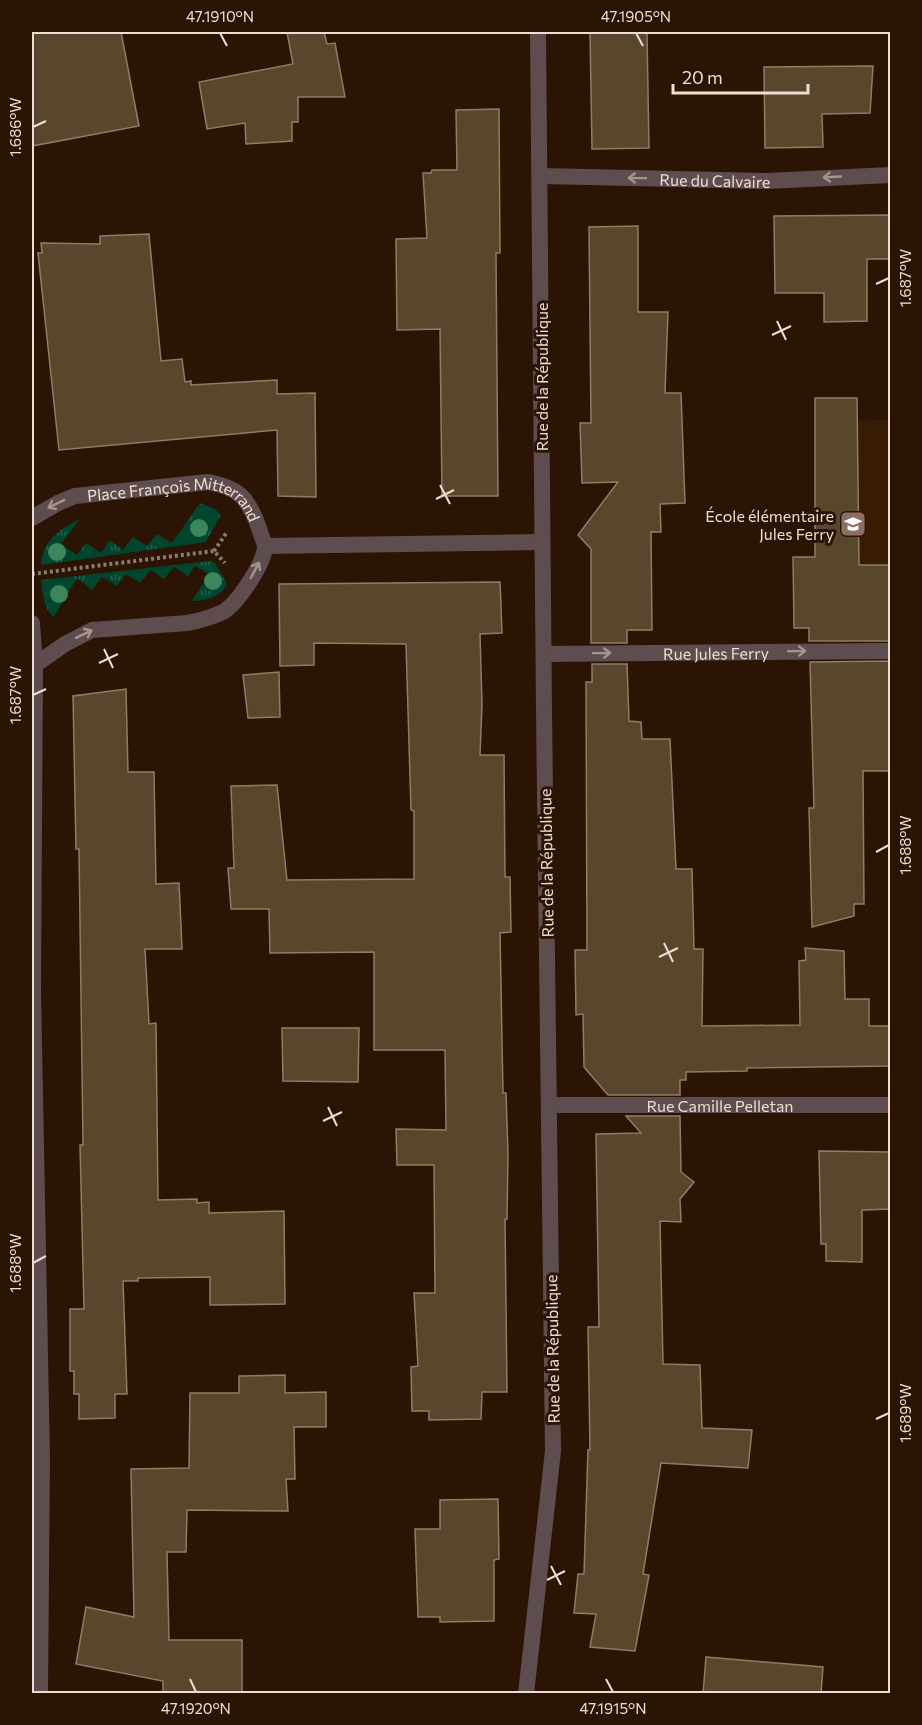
<svg xmlns="http://www.w3.org/2000/svg" width="922" height="1725" viewBox="0 0 922 1725" font-family="Commissioner,sans-serif">
	<style>
		.built { fill: #381b05 }
		.grass { fill: url(#grass-tufts) }
		.building { fill: #58472d; stroke: #907d61; stroke-width: 1.5 }
		.lines { fill: none; stroke-linecap: round; stroke-linejoin: round }
		.path { stroke: #8d7a6d; stroke-width: 4; stroke-dasharray: 3 3; stroke-linecap: butt }
		.minor { stroke: #5d4d4e; stroke-width: 16 }
		.tree { fill: #3c865e }
		.oneway { stroke: #a59590 }
		.ticks { fill: none; stroke: #edddd2; stroke-width: 2 }
		.labels { text-anchor: middle; dominant-baseline: central; stroke-width: 6; stroke-linejoin: round; paint-order: stroke }
		.street-label { font-size: 16px; fill: #edddd2; stroke: #2b1404 }
		.poi-label { font-size: 16px; fill: #edddd2; stroke: #2b1404; text-anchor: end }
		.neatline { fill: none; stroke: #edddd2; stroke-width: 2 }
		.ticks-label { font-size: 15px; text-anchor: middle; fill: #edddd2 }
	</style>
	<defs>
		<pattern id="grass-tufts" width="24" height="20" patternUnits="userSpaceOnUse" patternTransform="scale(1.5)"><rect width="24" height="20" fill="#00452d"/><path d="M3 7l-1-3M5 7V3M7 7l1-3M15 17l-1-3M17 17v-4M19 17l1-3" fill="none" stroke="#265f4b"/></pattern>
	</defs>
	<rect width="100%" height="100%" fill="#2b1404"/>
	<path class="built" d="M890 420V628L816 629 814 421Z"/>
	<path class="grass" d="M200 503 216 510 221 515 206 542 41 565C42 541 60 529 80 519L61 544 77 555 86 543 101 553 110 540 123 550 133 537 147 546 157 534 172 543Z
		M210 561 215 563 227 584C220 598 205 601 192 601L209 574 195 566 188 576 174 567 164 579 151 570 140 583 126 574 117 586 102 577 92 590 77 578 54 617C43 608 43 593 41 580Z"/>
	<path class="building" d="M32 32H121L139 126 32 146Z
		M287 32H324L327 44 335 43 345 97H298V122H292V141L246 144 245 123 207 129 199 82 293 64Z
		M590 32H647L649 148 592 149Z
		M873 66 870 113 822 114 823 147 765 148 764 67Z
		M499 109 500 253H496L498 496H442L440 329 397 330 396 239 427 238 423 173H431L432 170H457L456 110Z
		M891 215V259H867V321L824 322V293H775L774 216Z
		M638 226V312H668L665 393H681L685 503 660 504 661 532H651L652 630H627V643H591V549L578 535 618 482 582 483 580 423H591L589 227Z
		M149 234 161 361 182 359 185 382 191 381V385L277 380V394L315 393 316 497 278 496 277 430 59 450 38 253H42L41 243 100 244V236Z
		M815 398H857L859 565H891V641H809V628H794L793 557H815Z
		M500 582 502 633 480 634 482 704 480 755H504L505 877H510L511 932 500 933 503 1093H506L508 1153 507 1219H505L507 1392H482L481 1419 429 1420V1411H412L411 1367 418 1366 414 1293H435L434 1165H397L396 1129 446 1130 445 1050H374V952L270 953 269 909H231L228 868H234L231 786 277 785 287 880 414 879V811L411 810 406 644 314 643V665L280 666 279 584Z
		M891 661V771H863L864 904H854V916L812 927 809 808H814L810 662Z
		M592 664H627L629 721 641 722 642 739H670L676 869H692L694 949H703L702 1026 800 1025 799 961 806 960 805 948 844 951 845 999H869V1026H891V1066L747 1068V1071L686 1072V1080H680V1095H608L584 1067 583 1014 576 1015 575 950H587L586 682H592Z
		M279 672 280 717 248 718 243 675Z
		M126 689 128 772H154L156 884 179 883 182 949H145L149 1024 156 1023 158 1200 197 1199V1203L209 1202V1213L284 1211 285 1304 210 1305V1277L138 1278V1281H123L127 1394H115V1418L79 1419V1394H74V1371H70V1309H84L80 1145H83L79 849H76L73 696Z
		M282 1028H359L358 1082 283 1081Z
		M626 1116H680L681 1172 694 1182 680 1199 681 1222 660 1221 663 1364 700 1365 702 1428 752 1430 748 1468 661 1463 643 1574 649 1575 635 1651 590 1647 596 1614 574 1613 578 1574H584L588 1450H590L588 1327H599L596 1134 641 1133Z
		M819 1151 891 1152V1209L862 1210V1262L826 1261V1244H821Z
		M285 1375V1393L326 1392V1427H294L295 1479H286L288 1511 187 1510 186 1552H167L169 1640H242V1694H163V1681L76 1664 86 1607 134 1617 131 1469 189 1468 190 1393H239V1376Z
		M498 1499 499 1559 494 1560V1621L440 1622V1617H418L415 1529H440V1500Z
		M706 1657 823 1667 821 1694H703Z"/>
	<g class="lines">
		<path class="path" d="M214 551 227 532
			M32 574 214 551 225 563"/>
		<g class="minor">
			<path id="s1" d="M541 176 767 181 890 175"/>
			<path id="s2" d="M32 518 58 503 75 496 208 482C240 488 248 498 259 528 260 533 264 541 265 546 265 563 237 604 223 612 212 617 199 621 187 623L92 630 65 644 32 667"/>
			<path d="M265 546 542 542"/>
			<path d="M32 623 35 666 33 991 42 1458 40 1694"/>
			<path id="s3" d="M544 654 890 651"/>
			<path id="s4" d="M550 1105H890"/>
			<path d="M526 1694 553 1451 544 710 538 32"/>
		</g>
	</g>
	<g class="tree">
		<circle cx="199" cy="528" r="9"/>
		<circle cx="57" cy="552" r="9"/>
		<circle cx="213" cy="581" r="9"/>
		<circle cx="59" cy="594" r="9"/>
	</g>
	<defs><path id="oneway-shaft" d="M-6 0H5M1.5-3L5.5 0L1.5 3" fill="none" stroke-width="1.6" stroke-linecap="round" stroke-linejoin="round" transform="scale(1.5)"/></defs>
	<g class="oneway">
		<use href="#oneway-shaft" transform="translate(832 177) rotate(177)"/>
		<use href="#oneway-shaft" transform="translate(637 178) rotate(-179)"/>
		<use href="#oneway-shaft" transform="translate(56 504) rotate(154)"/>
		<use href="#oneway-shaft" transform="translate(255 570) rotate(-62)"/>
		<use href="#oneway-shaft" transform="translate(84 634) rotate(-25)"/>
		<use href="#oneway-shaft" transform="translate(797 651) rotate(-1)"/>
		<use href="#oneway-shaft" transform="translate(602 653) rotate(-1)"/>
	</g>
	<path class="ticks" d="M220 33 227 46M636 33 643 46M33 127 46 121M876 284 889 278M777 321 786 340M772 335 791 326M440 485 450 504M436 499 454 490M104 649 113 668M99 663 118 654M33 695 46 689M876 852 889 845M664 943 673 962M659 957 678 948M328 1107 337 1126M323 1121 342 1112M33 1263 46 1256M876 1419 889 1413M551 1566 561 1585M547 1580 565 1571M190 1679 196 1692M606 1679 613 1692"/>
	<defs>
		<symbol id="school-square" viewBox="-11 -11 22 22"><rect x="-9" y="-9" width="18" height="18" rx="4" fill="#8d6e63" stroke="#2b1404"/><path d="M0-5L7-2L0 1L-7-2ZM-4 1L0 2.5L4 1V4Q0 6-4 4Z" fill="#fff"/></symbol>
	</defs>
	<g fill-rule="evenodd">
		<use href="#school-square" x="838" y="509" width="30" height="30"/>
	</g>
	<g class="labels">
		<g class="street-label">
			<text stroke="none"><textPath href="#s1" startOffset="174">Rue du Calvaire</textPath></text>
			<text transform="translate(541 377) rotate(-90)">Rue de la République</text>
			<text stroke="none"><textPath href="#s2" startOffset="154">Place François Mitterrand</textPath></text>
			<text stroke="none"><textPath href="#s3" startOffset="172">Rue Jules Ferry</textPath></text>
			<text transform="translate(546 863) rotate(-91)">Rue de la République</text>
			<text stroke="none"><textPath href="#s4" startOffset="170">Rue Camille Pelletan</textPath></text>
			<text transform="translate(552 1349) rotate(-91)">Rue de la République</text>
		</g>
		<g class="poi-label">
			<text x="834" y="515">École élémentaire<tspan x="834" dy="18">Jules Ferry</tspan></text>
		</g>
	</g>
	<rect width="922" height="1725" fill="none" stroke="#2b1404" stroke-width="66"/>
	<path d="M673 84v9h135v-9" fill="none" stroke="#edddd2" stroke-width="3"/>
	<text x="682" y="84" font-size="18" fill="#edddd2" stroke="#2b1404" stroke-width="4.5" paint-order="stroke">20 m</text>
	<rect x="33" y="33" width="856" height="1659" class="neatline"/>
	<g class="ticks-label">
		<text x="220" y="22">47.1910°N</text>
		<text x="636" y="22">47.1905°N</text>
		<text transform="translate(16 127) rotate(-90)" y="5">1.686°W</text>
		<text transform="translate(906 278) rotate(-90)" y="5">1.687°W</text>
		<text transform="translate(16 695) rotate(-90)" y="5">1.687°W</text>
		<text transform="translate(906 845) rotate(-90)" y="5">1.688°W</text>
		<text transform="translate(16 1263) rotate(-90)" y="5">1.688°W</text>
		<text transform="translate(906 1413) rotate(-90)" y="5">1.689°W</text>
		<text x="196" y="1714">47.1920°N</text>
		<text x="613" y="1714">47.1915°N</text>
	</g>
</svg>
